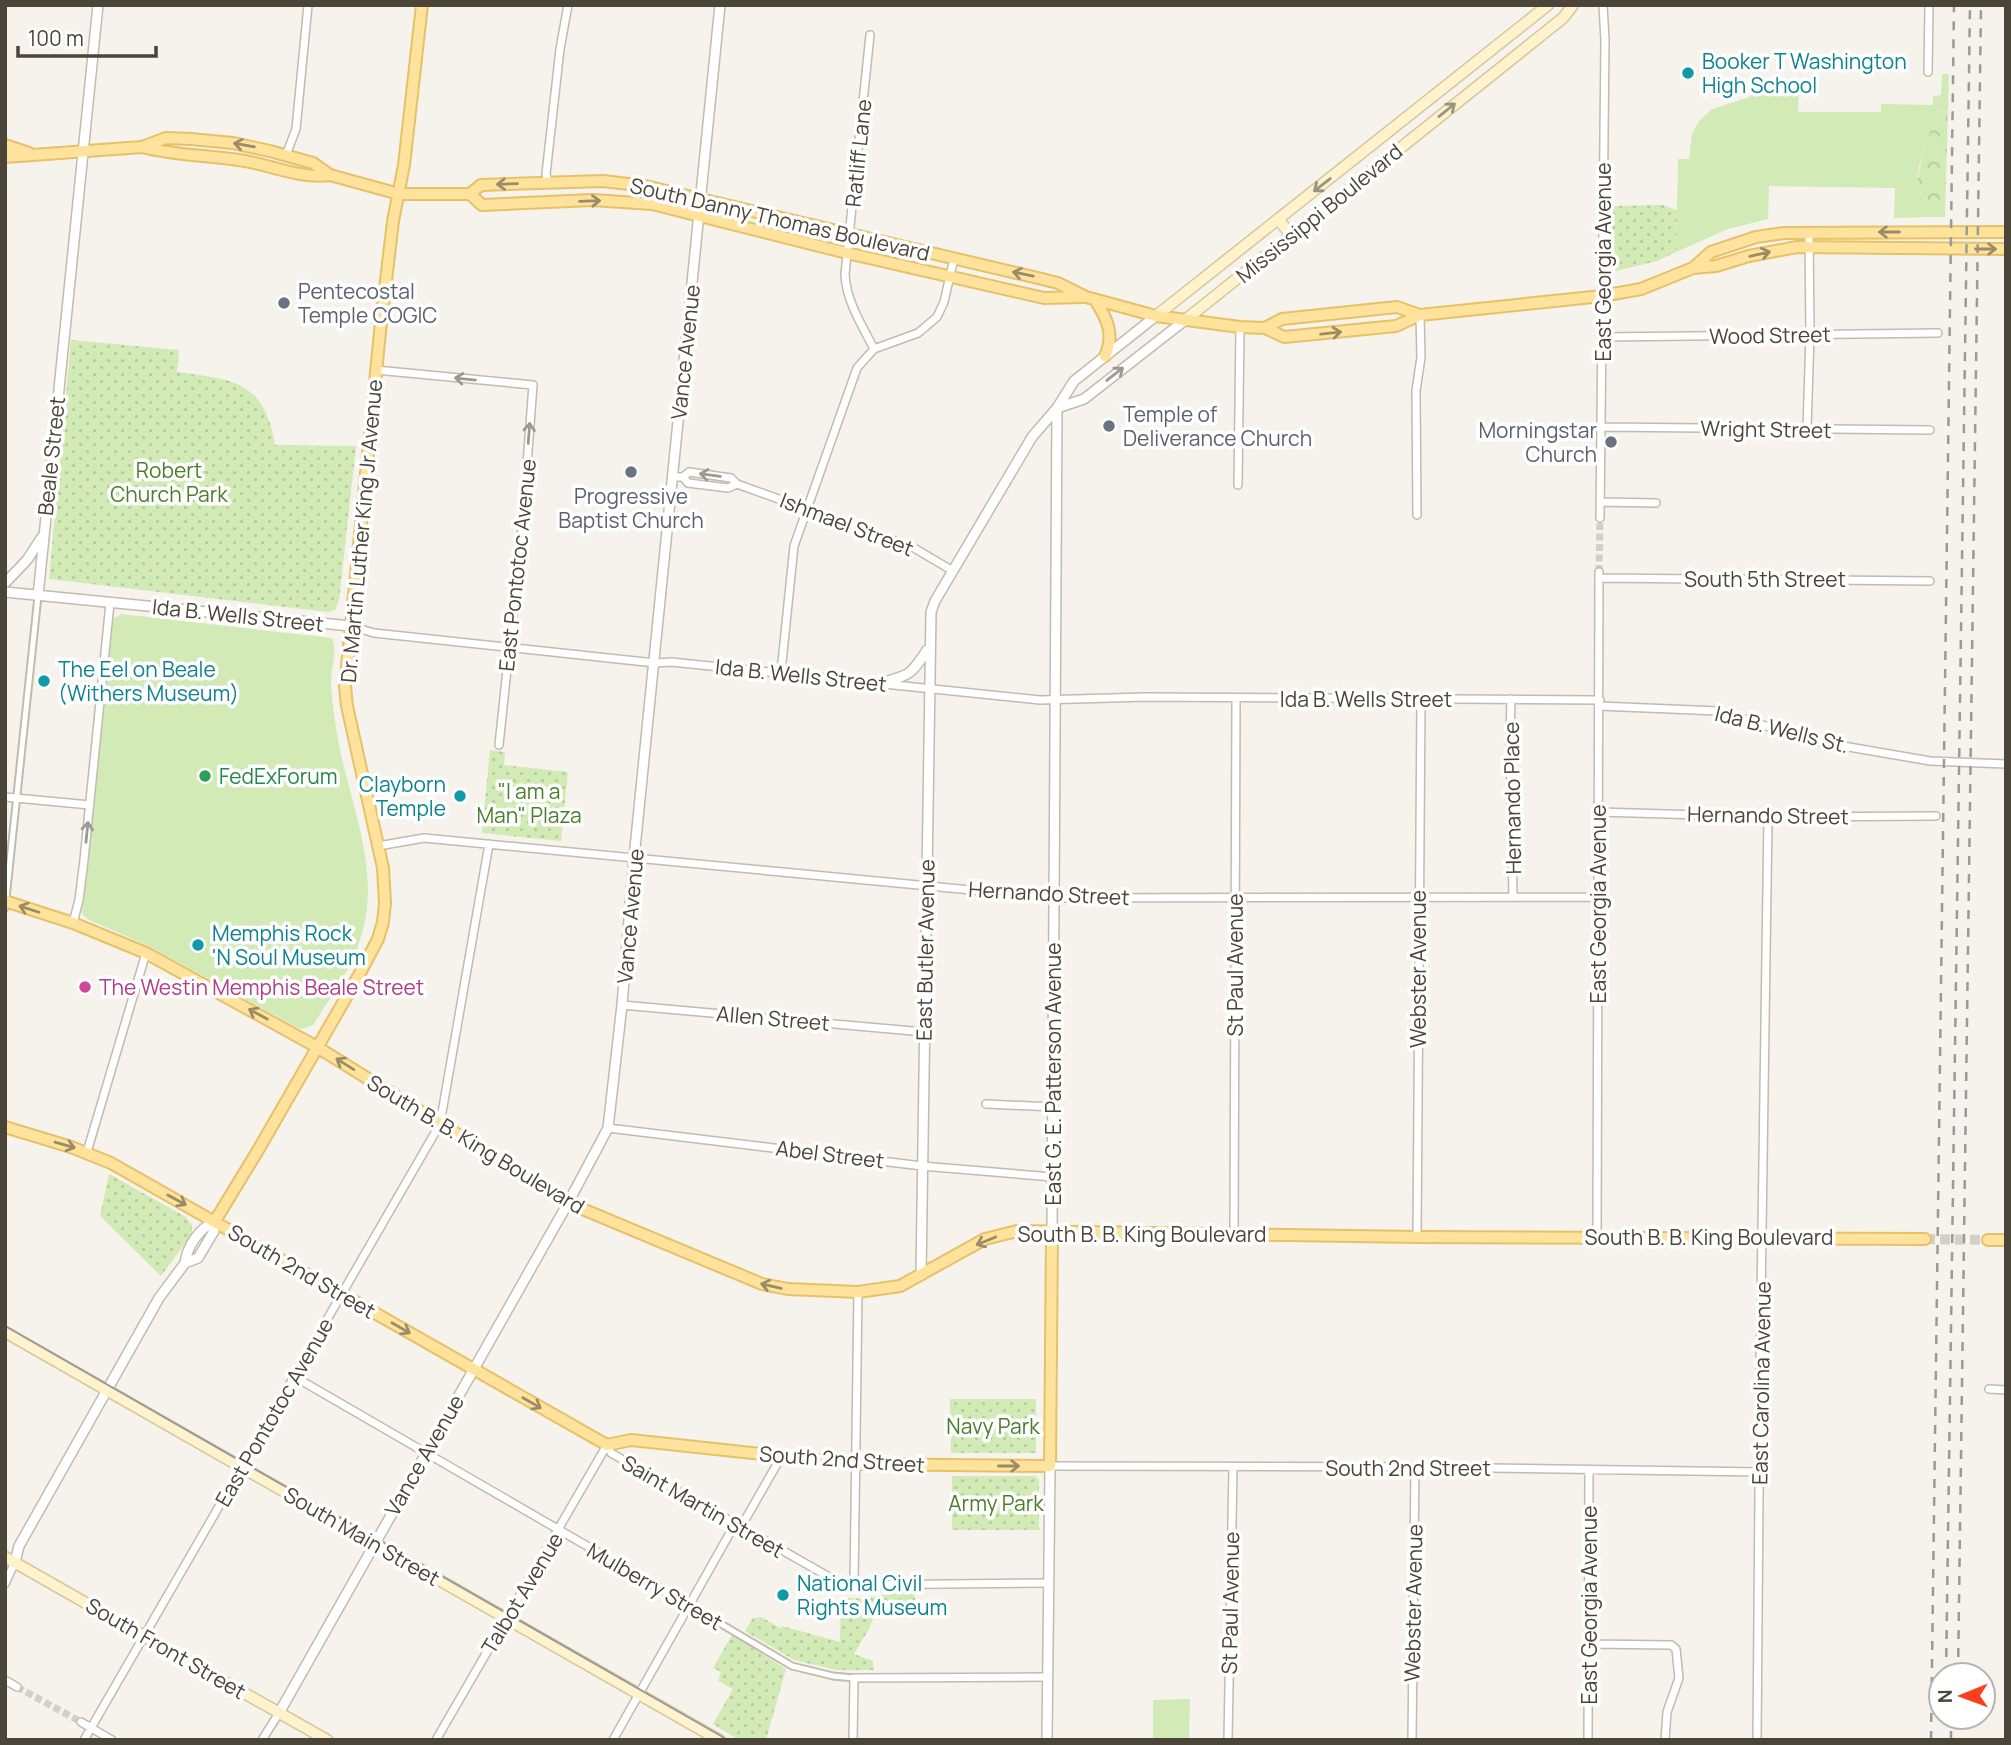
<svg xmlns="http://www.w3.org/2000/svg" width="2011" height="1745" viewBox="0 0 2011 1745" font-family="Manrope,sans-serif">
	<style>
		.grass { fill: #d2eab5 }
		.forest { fill: url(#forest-crowns) }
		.park { fill: url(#park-dots) }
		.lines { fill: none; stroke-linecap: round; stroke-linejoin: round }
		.minor-tunnel { stroke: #d4d0c8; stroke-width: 7; stroke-dasharray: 7 3.5; stroke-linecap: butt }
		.primary-tunnel { stroke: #d4d0c8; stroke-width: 10; stroke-dasharray: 10 5; stroke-linecap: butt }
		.pedestrian-casing { stroke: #c2bbae; stroke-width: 9 }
		.minor-casing { stroke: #c2bbae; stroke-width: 10 }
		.tertiary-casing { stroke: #c2bbae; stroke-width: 12 }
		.secondary-casing { stroke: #d6c79b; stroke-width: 13 }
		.primary-casing { stroke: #e6c16a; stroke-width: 14 }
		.pedestrian { stroke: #fff; stroke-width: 5 }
		.minor { stroke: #fff; stroke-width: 7 }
		.tertiary { stroke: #fff; stroke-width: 9 }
		.secondary { stroke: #fff3cd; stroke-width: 10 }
		.primary { stroke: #ffe39c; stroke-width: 10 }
		.tram { stroke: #9a9a9a; stroke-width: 2 }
		.rail { stroke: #9a9a9a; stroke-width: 2.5; stroke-dasharray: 9 9; stroke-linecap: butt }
		.oneway { stroke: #9c937c }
		.oneway2 { stroke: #9c8c66 }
		.oneway3 { stroke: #9c9892 }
		.culture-dot { fill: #0f9aa8; stroke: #fff; stroke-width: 2.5 }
		.worship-dot { fill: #6b7280; stroke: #fff; stroke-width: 2.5 }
		.leisure-dot { fill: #2e9e5b; stroke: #fff; stroke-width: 2.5 }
		.hotel-dot { fill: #d1479c; stroke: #fff; stroke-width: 2.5 }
		.labels { text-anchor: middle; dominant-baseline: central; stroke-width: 7; stroke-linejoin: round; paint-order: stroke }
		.culture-label { font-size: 21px; fill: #0d838f; stroke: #fff; text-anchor: start }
		.street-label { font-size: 21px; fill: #4b4439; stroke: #fff }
		.worship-label { font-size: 21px; fill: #5b616d; stroke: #fff; text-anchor: start }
		.park-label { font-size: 21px; fill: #4a7f2a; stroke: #fff }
		.leisure-label { font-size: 21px; fill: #27864d; stroke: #fff; text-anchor: start }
		.hotel-label { font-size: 21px; fill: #b23c85; stroke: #fff; text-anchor: start }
	</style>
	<defs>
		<pattern id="forest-crowns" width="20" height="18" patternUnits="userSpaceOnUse" patternTransform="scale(1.75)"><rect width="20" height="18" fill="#d2eab5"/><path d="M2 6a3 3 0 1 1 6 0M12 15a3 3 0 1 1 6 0" fill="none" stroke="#b6ca9c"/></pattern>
		<pattern id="park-dots" width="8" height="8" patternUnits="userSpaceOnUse" patternTransform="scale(1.75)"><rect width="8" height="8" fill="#d2eab5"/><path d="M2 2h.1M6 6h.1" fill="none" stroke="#b6ca9c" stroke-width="1.8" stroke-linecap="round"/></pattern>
	</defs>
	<rect width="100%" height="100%" fill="#f6f3ec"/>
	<path class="grass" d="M1942 74H1949L1948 110 1938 111 1919 166 1917 177V188L1929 204 1928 217 1894 218 1895 188 1769 186 1768 219 1728 229 1676 252 1678 159H1689L1692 134 1699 121 1712 109 1747 98 1768 85H1799L1798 112H1881V104L1933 105V96L1941 95Z
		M121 614 332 638C337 651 332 666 331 680 331 696 334 712 336 728 346 797 383 866 361 937 352 968 330 998 313 1025L302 1029 296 1027 151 947 89 920 82 914 112 624 113 619Z
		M1190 1699 1189 1740H1153V1700Z"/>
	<path class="forest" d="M1948 110 1945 217H1928C1927 211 1929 206 1927 201 1924 196 1919 191 1917 187 1915 178 1933 120 1938 111Z"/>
	<path class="park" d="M1662 205 1677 210 1676 252 1657 261 1616 271 1612 263 1613 206Z
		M71 340 179 350 177 372C233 379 265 381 275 445L356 446 339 601 335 610 328 612 49 579Z
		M490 750 505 752 504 765 568 772 561 841 482 833Z
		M109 1174 186 1217 192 1225V1234L161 1276 100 1216Z
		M950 1399H1036V1453H951Z
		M952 1476H1036L1039 1480V1530H952Z
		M906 1591 913 1592 916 1601 879 1603 869 1629 854 1654 873 1661 874 1670H836L794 1660 745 1631 753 1618 761 1617 780 1628 782 1626 840 1642 841 1597 863 1599Z
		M732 1635 786 1669 766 1740H739L713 1724 733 1689 718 1681 721 1672 713 1668Z"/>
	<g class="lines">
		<path class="minor-tunnel" d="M1599 572 1600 518
			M17 1687 81 1722"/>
		<path class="primary-tunnel" d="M1925 1239 1988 1240"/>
		<defs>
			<path id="pedestrian" d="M5 908 38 596
				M689 1605 792 1666 833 1676 854 1678"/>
			<path id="minor" d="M870 35 845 274C846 301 862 325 874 349
				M1928 72 1929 5
				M286 155 296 129 308 5
				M548 183 546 174 560 49 568 5
				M1603 337 1938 333
				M376 370 533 385 523 518 499 745
				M1602 427 1930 430
				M1807 429 1810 335 1809 232
				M673 477H683L689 472 731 478 737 484 914 548 953 571
				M683 477 688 483 728 488 737 484
				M1238 485 1240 327
				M1600 502 1656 503
				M1417 515 1416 391 1421 357 1420 315
				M1600 518 1605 40 1603 5
				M1599 578 1930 581
				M351 626 374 633 655 663 671 662 1040 700 1146 697 1600 700
				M781 672 794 546 857 368 874 349 918 333 937 317 944 302 954 258
				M1511 699 1510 738 1513 897
				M1599 706 1718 711 1814 741 1930 761 2006 764
				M5 797 90 805
				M1599 812 1768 817 1936 816
				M378 846 424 838 1055 898 1598 897
				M73 923 79 900 84 860 110 603
				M622 1005 924 1032
				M986 1104 1053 1107
				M608 1128 922 1166 1053 1177
				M87 1152 146 953
				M1234 1233 1236 698
				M1597 1236 1599 572
				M1417 1237 1421 700
				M295 1377 689 1605
				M1989 1389 2006 1390
				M1050 1466 1415 1467 1760 1472
				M741 1527 781 1457
				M5 1584 15 1562
				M854 1585 858 1292
				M1589 1644 1671 1645 1676 1649 1679 1678 1667 1712 1665 1740
				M5 1680 17 1687
				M81 1722 112 1740
				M84 1740 440 1124 489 844
				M262 1740 279 1713
				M436 1740 607 1445 611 1453 838 1582 854 1585 1049 1583
				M613 1740 735 1524
				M853 1740 854 1678 1048 1677
				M1228 1740 1233 1467
				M1412 1740 1415 1467
				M1588 1740 1589 1470
				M1757 1740 1760 1369 1768 817"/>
			<path id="tertiary" d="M1057 408 1084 399 1184 321
				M5 583 27 560 42 537
				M5 592 351 626
				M38 596 98 5
				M881 683C910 675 911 675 927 650
				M1052 1232 1057 408
				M185 1263C187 1246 199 1229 215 1221
				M921 1275 931 612 935 601 1032 437 1057 408 1074 381 1156 316
				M15 1562 19 1546 159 1298 185 1263 198 1258 214 1231 215 1221
				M279 1713 568 1203 608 1128 622 1005 634 858 720 5
				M1047 1740 1050 1466"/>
			<path id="secondary" d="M1278 219 1291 235
				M1156 316 1548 5
				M1184 321 1563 18 1573 5
				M5 1332 719 1740
				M5 1557 327 1740"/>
			<path id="primary" d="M5 145 29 153
				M142 147C176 156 210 155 245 161 273 166 301 179 330 175
				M5 157 142 147 166 138 191 139 233 143 270 151 313 163 330 175 399 194H470L481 185 603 181 645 186 1042 279 1058 283 1086 297 1156 316 1240 327 1265 328 1284 337 1396 326 1420 315 1602 296 1641 289 1693 268 1716 266 1749 256 1797 247 2006 249
				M470 194 482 205 592 200 652 204 847 253 1044 298 1083 297
				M1693 268 1711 252 1756 237 1784 233 2006 232
				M1095 300C1107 318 1115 335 1105 356
				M1265 328 1282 319 1397 307 1420 315
				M5 901 73 923 146 953 317 1047 568 1203 762 1284 788 1289 858 1292 900 1286 985 1239 1017 1231 1417 1237 1925 1239
				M5 1127 71 1147 111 1163 607 1445 631 1440 856 1464 1050 1466 1052 1232
				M215 1221 257 1152 359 975 378 939 383 922 385 903 383 868 347 706 345 686 380 332 393 221 404 165 422 5
				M1988 1240H2006"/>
		</defs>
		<use href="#pedestrian" class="pedestrian-casing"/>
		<use href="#minor" class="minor-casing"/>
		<use href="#tertiary" class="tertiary-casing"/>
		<use href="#secondary" class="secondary-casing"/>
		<use href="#primary" class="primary-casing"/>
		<use href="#pedestrian" class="pedestrian"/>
		<use href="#minor" class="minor"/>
		<use href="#tertiary" class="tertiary"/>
		<use href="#secondary" class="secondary"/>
		<use href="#primary" class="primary"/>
		<path class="tram" d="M5 1326 728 1740"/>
		<path class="rail" d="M1946 1675 1970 5
			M1958 1675 1981 5
			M1931 1740 1954 5
			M1951 1740V1717"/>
	</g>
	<defs><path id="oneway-shaft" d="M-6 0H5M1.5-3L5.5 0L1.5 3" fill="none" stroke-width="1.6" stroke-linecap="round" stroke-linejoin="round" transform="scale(1.75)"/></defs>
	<g class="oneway">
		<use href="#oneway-shaft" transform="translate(1447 110) rotate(-39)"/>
		<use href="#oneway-shaft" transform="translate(1322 185) rotate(142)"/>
	</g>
	<g class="oneway2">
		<use href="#oneway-shaft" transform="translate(244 145) rotate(-170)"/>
		<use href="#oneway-shaft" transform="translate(507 184) rotate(178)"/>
		<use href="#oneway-shaft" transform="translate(590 201) rotate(-2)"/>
		<use href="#oneway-shaft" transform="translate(1889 232) rotate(-180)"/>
		<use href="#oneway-shaft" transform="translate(1986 249)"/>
		<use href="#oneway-shaft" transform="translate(1760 254) rotate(-13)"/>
		<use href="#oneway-shaft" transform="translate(1023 274) rotate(-168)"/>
		<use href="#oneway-shaft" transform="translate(1331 333) rotate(-6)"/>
		<use href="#oneway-shaft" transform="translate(29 909) rotate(-162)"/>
		<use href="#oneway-shaft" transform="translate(258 1014) rotate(-151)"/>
		<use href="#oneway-shaft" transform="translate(345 1064) rotate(-148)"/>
		<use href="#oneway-shaft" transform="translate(65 1145) rotate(16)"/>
		<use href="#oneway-shaft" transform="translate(177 1200) rotate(29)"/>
		<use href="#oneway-shaft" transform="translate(986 1241) rotate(158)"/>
		<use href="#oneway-shaft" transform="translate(771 1286) rotate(-167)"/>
		<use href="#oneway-shaft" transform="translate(401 1328) rotate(30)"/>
		<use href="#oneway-shaft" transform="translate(532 1403) rotate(30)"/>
		<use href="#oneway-shaft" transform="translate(1009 1466)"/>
	</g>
	<g class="oneway3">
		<use href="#oneway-shaft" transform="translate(1115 374) rotate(-38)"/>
		<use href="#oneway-shaft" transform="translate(465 379) rotate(-174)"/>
		<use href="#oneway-shaft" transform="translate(529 433) rotate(-86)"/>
		<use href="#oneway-shaft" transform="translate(710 475) rotate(-173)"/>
		<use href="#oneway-shaft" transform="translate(87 832) rotate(-84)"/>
	</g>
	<g class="culture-dot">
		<circle cx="1688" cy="73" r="7"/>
		<circle cx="44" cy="681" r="7"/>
		<circle cx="460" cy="796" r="7"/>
		<circle cx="198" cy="945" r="7"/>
		<circle cx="783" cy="1595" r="7"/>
	</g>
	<g class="worship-dot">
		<circle cx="284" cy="303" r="7"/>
		<circle cx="1109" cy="426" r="7"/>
		<circle cx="1611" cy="442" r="7"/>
		<circle cx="631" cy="472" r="7"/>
	</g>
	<circle class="leisure-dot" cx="205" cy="776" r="7"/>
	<circle class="hotel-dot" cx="85" cy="987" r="7"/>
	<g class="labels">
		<g class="culture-label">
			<text x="1702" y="61">Booker T Washington<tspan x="1702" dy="24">High School</tspan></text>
			<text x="58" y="669">The Eel on Beale<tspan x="58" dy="24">(Withers Museum)</tspan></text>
			<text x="446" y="784" text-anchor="end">Clayborn<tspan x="446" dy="24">Temple</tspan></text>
			<text x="212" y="933">Memphis Rock<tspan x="212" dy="24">'N Soul Museum</tspan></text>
			<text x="797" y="1583">National Civil<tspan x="797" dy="24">Rights Museum</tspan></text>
		</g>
		<g class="street-label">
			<text transform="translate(858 153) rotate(-84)">Ratliff Lane</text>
			<text transform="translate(1319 213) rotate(-39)">Mississippi Boulevard</text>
			<text transform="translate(780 219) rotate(13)">South Danny Thomas Boulevard</text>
			<text transform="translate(1603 262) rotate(-90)">East Georgia Avenue</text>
			<text transform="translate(1770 335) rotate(-1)">Wood Street</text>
			<text transform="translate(685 352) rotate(-84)">Vance Avenue</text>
			<text transform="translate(1766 429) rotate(1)">Wright Street</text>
			<text transform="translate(51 456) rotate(-84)">Beale Street</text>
			<text transform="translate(847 524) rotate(21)">Ishmael Street</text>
			<text transform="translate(361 531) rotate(-85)">Dr. Martin Luther King Jr Avenue</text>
			<text transform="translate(517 565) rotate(-84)">East Pontotoc Avenue</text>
			<text x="1765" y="579">South 5th Street</text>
			<text transform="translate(238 615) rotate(6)">Ida B. Wells Street</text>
			<text transform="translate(801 675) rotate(6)">Ida B. Wells Street</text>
			<text x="1366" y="699">Ida B. Wells Street</text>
			<text transform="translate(1782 729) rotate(14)">Ida B. Wells St.</text>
			<text transform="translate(1512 798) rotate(-91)">Hernando Place</text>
			<text transform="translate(1768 815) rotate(1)">Hernando Street</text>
			<text transform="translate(1049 893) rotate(3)">Hernando Street</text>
			<text transform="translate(1598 904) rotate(-90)">East Georgia Avenue</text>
			<text transform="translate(630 916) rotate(-85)">Vance Avenue</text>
			<text transform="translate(925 950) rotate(-89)">East Butler Avenue</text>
			<text transform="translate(1235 965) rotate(-90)">St Paul Avenue</text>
			<text transform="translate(1418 969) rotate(-90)">Webster Avenue</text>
			<text transform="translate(773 1018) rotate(5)">Allen Street</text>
			<text transform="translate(1053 1074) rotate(-90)">East G. E. Patterson Avenue</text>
			<text transform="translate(476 1144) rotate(31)">South B. B. King Boulevard</text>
			<text transform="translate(830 1154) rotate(7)">Abel Street</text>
			<text x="1142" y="1234">South B. B. King Boulevard</text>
			<text x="1709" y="1237">South B. B. King Boulevard</text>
			<text transform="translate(302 1271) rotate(30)">South 2nd Street</text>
			<text transform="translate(1761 1383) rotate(-89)">East Carolina Avenue</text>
			<text transform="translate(274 1412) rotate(-60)">East Pontotoc Avenue</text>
			<text transform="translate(424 1455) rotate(-60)">Vance Avenue</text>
			<text transform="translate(842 1459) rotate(4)">South 2nd Street</text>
			<text x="1408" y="1468">South 2nd Street</text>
			<text transform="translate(703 1506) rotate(30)">Saint Martin Street</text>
			<text transform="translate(362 1536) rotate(30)">South Main Street</text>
			<text transform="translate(655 1586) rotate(30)">Mulberry Street</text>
			<text transform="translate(522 1593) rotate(-59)">Talbot Avenue</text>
			<text transform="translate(1230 1603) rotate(-89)">St Paul Avenue</text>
			<text transform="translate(1413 1603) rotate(-89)">Webster Avenue</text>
			<text transform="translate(1589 1605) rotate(-90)">East Georgia Avenue</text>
			<text transform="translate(166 1648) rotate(30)">South Front Street</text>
		</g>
		<g class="worship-label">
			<text x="298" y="291">Pentecostal<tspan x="298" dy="24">Temple COGIC</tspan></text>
			<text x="1123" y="414">Temple of<tspan x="1123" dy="24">Deliverance Church</tspan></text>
			<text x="1597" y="430" text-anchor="end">Morningstar<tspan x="1597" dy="24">Church</tspan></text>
			<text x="631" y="496" text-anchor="middle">Progressive<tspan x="631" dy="24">Baptist Church</tspan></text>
		</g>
		<g class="park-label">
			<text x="169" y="470">Robert<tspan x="169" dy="24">Church Park</tspan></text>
			<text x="529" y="791">"I am a<tspan x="529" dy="24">Man" Plaza</tspan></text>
			<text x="993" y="1426">Navy Park</text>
			<text x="996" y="1503">Army Park</text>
		</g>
		<g class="leisure-label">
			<text x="219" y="776">FedExForum</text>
		</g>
		<g class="hotel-label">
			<text x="99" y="987">The Westin Memphis Beale Street</text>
		</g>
	</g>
	<rect width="2011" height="1745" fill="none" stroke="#4b4439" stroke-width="14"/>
	<g transform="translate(1962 1696) rotate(269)"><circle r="33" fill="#ffffff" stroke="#b7b4b0" stroke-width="2"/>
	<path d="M0-5L12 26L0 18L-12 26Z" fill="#fc3f1d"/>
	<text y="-10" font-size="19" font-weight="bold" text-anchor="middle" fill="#4b4439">N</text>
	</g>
	<path d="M18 46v10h138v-10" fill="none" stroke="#4b4439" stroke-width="3.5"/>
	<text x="28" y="46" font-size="21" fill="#4b4439" stroke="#ffffff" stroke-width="5" paint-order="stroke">100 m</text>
</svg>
